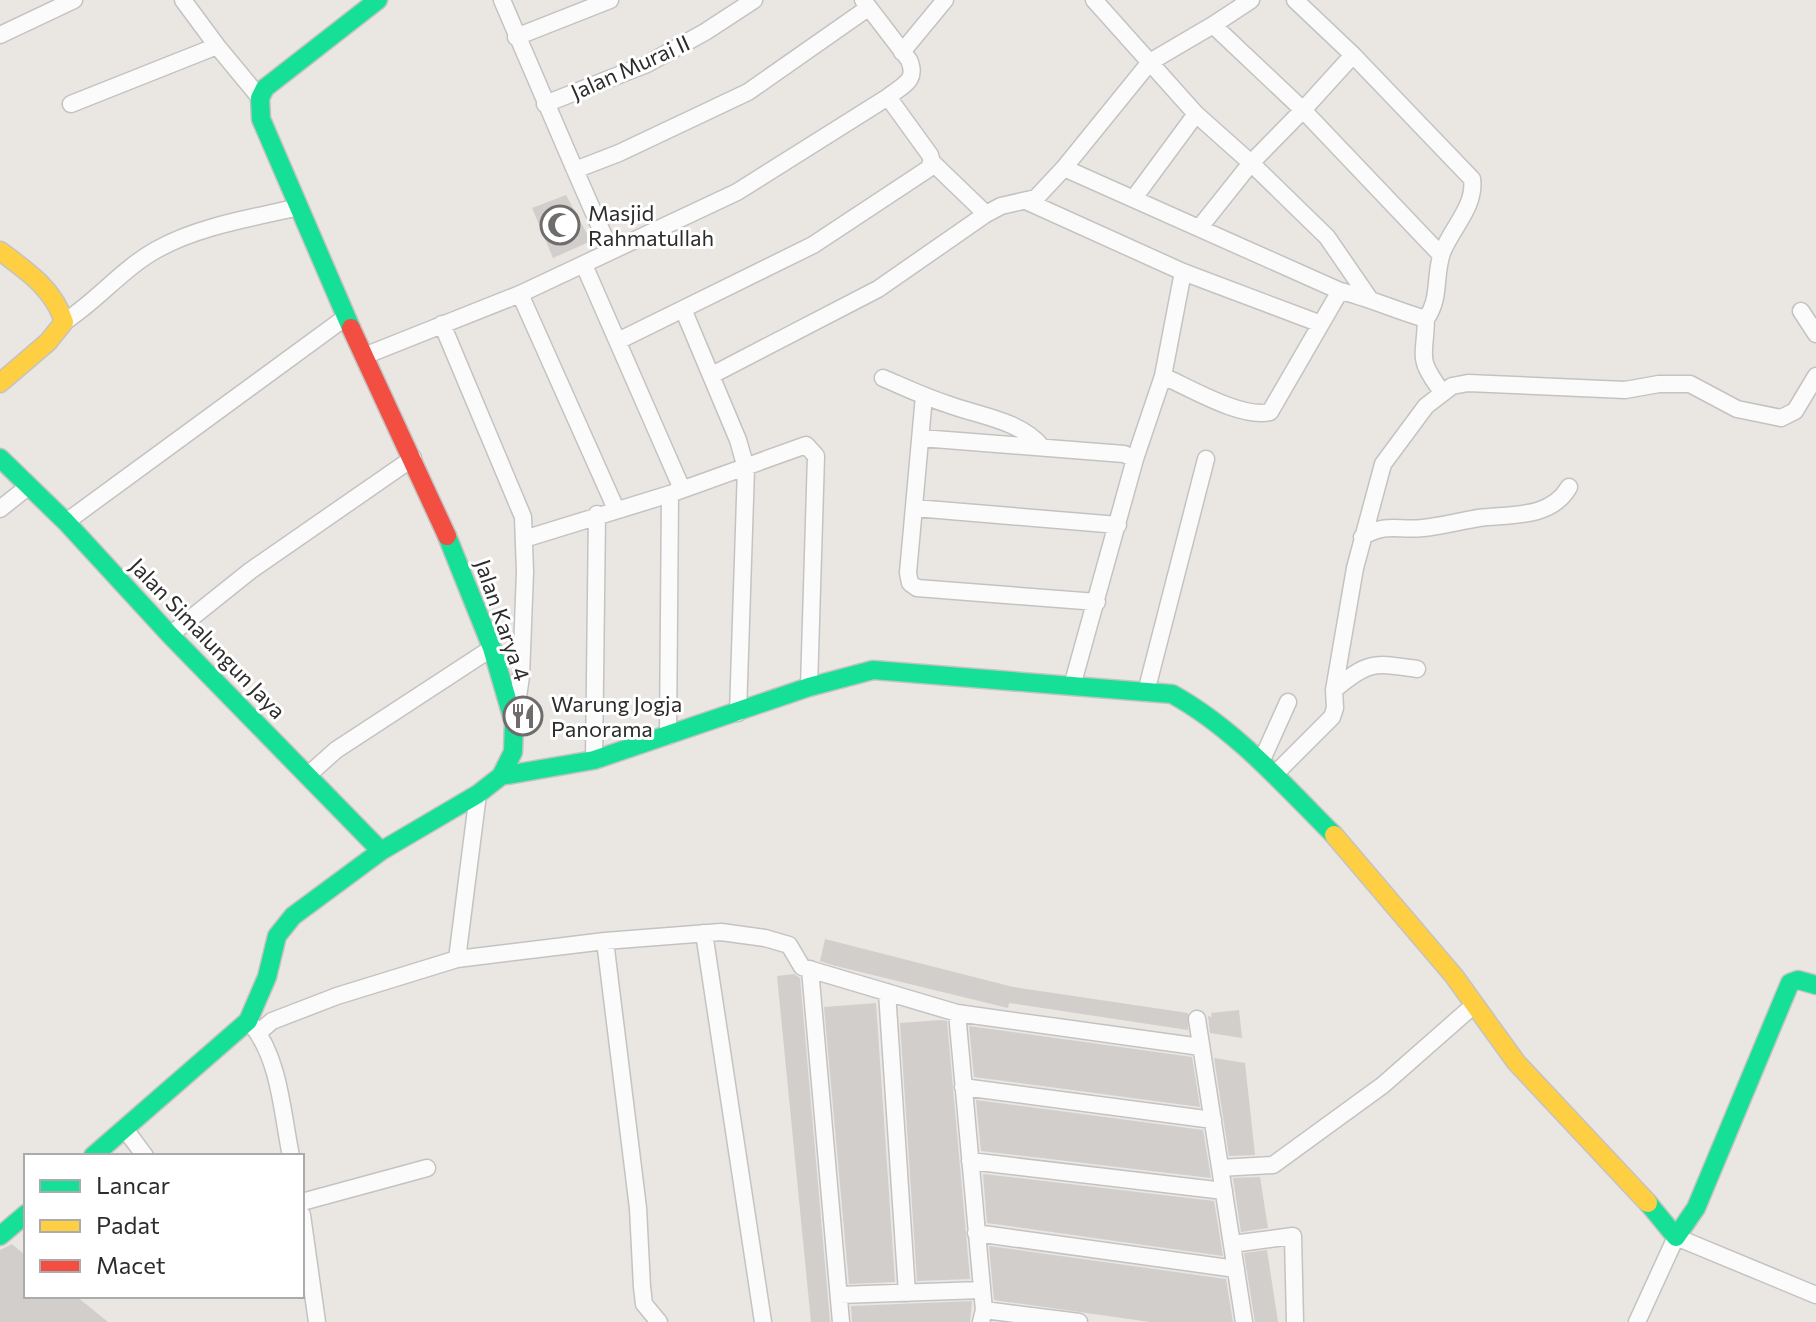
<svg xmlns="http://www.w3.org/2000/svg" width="1816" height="1322" viewBox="0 0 1816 1322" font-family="Commissioner,sans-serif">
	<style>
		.building { fill: #d1cecc }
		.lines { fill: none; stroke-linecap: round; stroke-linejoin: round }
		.street-casing { stroke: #c4c3c3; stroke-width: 19 }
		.fast-casing { stroke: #c4c3c3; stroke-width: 21 }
		.slow-casing { stroke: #c4c3c3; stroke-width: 21 }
		.jam-casing { stroke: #c4c3c3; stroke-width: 21 }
		.street { stroke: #fcfbfb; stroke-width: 16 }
		.fast { stroke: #16e098; stroke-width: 18 }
		.slow { stroke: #ffcf43; stroke-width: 18 }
		.jam { stroke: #f24e42; stroke-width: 18 }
		.labels { text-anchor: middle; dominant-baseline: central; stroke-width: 6; stroke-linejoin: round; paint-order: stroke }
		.street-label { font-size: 22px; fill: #2c2c2c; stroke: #fff }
		.poi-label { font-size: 22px; fill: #2c2c2c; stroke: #fff; text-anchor: start }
	</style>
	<rect width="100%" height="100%" fill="#eae6e2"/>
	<path class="building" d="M566 195 591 241 553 258 532 208Z
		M825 939 1013 987 1188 1013V1030L1009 1003 1008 1008 836 966 820 961Z
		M794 974 800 978 830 1322H811L777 976Z
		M876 1003 895 1282 849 1284 824 1007Z
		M1239 1010 1242 1038 1210 1033 1208 1016 1212 1017 1211 1013Z
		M941 1020 947 1021 970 1279 917 1281 900 1023Z
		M969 1026 1192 1057 1200 1107 974 1077Z
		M1214 1058 1245 1063 1255 1155 1229 1156Z
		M976 1100 1203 1130 1211 1178 981 1151Z
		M983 1174 1214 1201 1223 1256 987 1223Z
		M1260 1177 1268 1228 1241 1232 1233 1178Z
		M12 1244 26 1256V1296H76L108 1322H0V1250Z
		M989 1246 1226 1279 1233 1322H1150L994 1300Z
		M1267 1250 1278 1322H1255L1244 1253Z
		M972 1301 970 1322H852L851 1306Z"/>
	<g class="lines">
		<defs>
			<path id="street" d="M183 0 217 46 260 98
				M502 0 575 170 619 153 748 92 868 8
				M1094 0 1196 114 1251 163 1327 237 1369 298
				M1213 25 1251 0
				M0 35 74 0
				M516 37 610 0
				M902 52 945 0
				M1353 55 1303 110 1441 255
				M71 104 217 46
				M545 104 647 64 705 32 754 0
				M1064 168 1340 291C1370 298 1397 311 1426 319 1441 298 1434 276 1442 253 1451 229 1476 206 1472 179L1353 55 1295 0
				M575 170 610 250
				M1134 198 1196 114
				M1026 201 1183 272 1321 324
				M986 214 1001 206 1036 198 1064 168 1150 62 1213 25 1303 110 1251 163 1200 227
				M584 265 682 489
				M520 294 616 509
				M683 309 738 440 746 468 738 713
				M1801 311 1816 334
				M1426 319C1425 359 1416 357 1442 392
				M64 322C97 301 122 269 156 250 198 226 252 218 299 207
				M442 324 523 517 525 572 521 676 515 718
				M618 341 813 245 928 169 932 162 930 155 888 97
				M364 356 520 294 737 192 888 97C903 85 918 81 909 60L863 0
				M712 375 878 289 986 214 932 162
				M1163 376C1190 388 1242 419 1270 412L1340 291
				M883 378C904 387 925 397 947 404 979 416 1020 420 1042 447
				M924 396 908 573 910 583 917 588 1097 602
				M921 438 1124 454 1135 459 1072 686
				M1135 459 1163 376 1183 272
				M915 508 1118 525
				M0 509 29 486
				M66 522 346 317
				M1362 537C1387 522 1398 531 1423 528 1442 526 1460 521 1479 518 1510 514 1551 519 1569 487
				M524 539 670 494 806 445 816 456 809 687
				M170 635 250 571 413 458
				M1334 690 1355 568 1383 464 1426 406 1452 386 1468 383 1625 390 1659 384H1690L1737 409 1781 418 1795 411 1816 376
				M1146 692 1206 459
				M668 736 670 494
				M594 760 597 514
				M1261 762 1288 702
				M1274 775 1332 717 1335 708 1334 690C1369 660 1374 663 1417 669
				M307 776 336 750 492 648
				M704 933 763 1322
				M605 941 638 1208 642 1287 644 1304 659 1322
				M457 959 478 794
				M810 969 841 1322
				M887 992 907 1293
				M957 1013 984 1310 981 1322
				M1197 1019 1244 1322
				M252 1025C280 1060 282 1113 291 1156
				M258 1033 272 1021 337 996 457 959 605 941 721 932 765 938 789 945 802 967 957 1013 1201 1047
				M963 1087 1213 1120
				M125 1129 145 1156
				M970 1161 1224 1191
				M1220 1168 1273 1165 1383 1085 1474 1005
				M302 1202 427 1168
				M302 1215 317 1322
				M976 1233 1236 1269
				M1232 1244 1293 1236 1295 1322
				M839 1295 981 1290
				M984 1310 1079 1322
				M1637 1322 1676 1237 1816 1295"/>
			<path id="fast" d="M351 328 261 119 260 98 265 88 378 0
				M0 458 66 522 170 635 381 851
				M501 776 594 760 809 687 873 670 1172 694C1234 728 1284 785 1334 835
				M93 1156 248 1021 267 977 277 936 293 916 381 851 478 794 501 776 513 752 514 723 492 648 447 536
				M1648 1203 1676 1237 1696 1208 1790 983 1798 980 1816 985
				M0 1236 26 1214"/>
			<path id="slow" d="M0 251C27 271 54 289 64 322L48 342 0 383
				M1334 835 1454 976 1516 1062 1648 1203"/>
			<path id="jam" d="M351 328 447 536"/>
		</defs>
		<use href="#street" class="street-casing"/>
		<use href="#fast" class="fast-casing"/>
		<use href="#slow" class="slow-casing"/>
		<use href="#jam" class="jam-casing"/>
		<use href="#street" class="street"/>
		<use href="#fast" class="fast"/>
		<use href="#slow" class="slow"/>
		<use href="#jam" class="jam"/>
	</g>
	<defs>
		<symbol id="mosque-ring" viewBox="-11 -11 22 22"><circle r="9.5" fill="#fff" stroke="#6e6d6c" stroke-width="1.5"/><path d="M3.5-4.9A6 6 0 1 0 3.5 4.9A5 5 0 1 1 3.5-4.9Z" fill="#6e6d6c"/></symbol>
		<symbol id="restaurant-ring" viewBox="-11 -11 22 22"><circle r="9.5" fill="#fff" stroke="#6e6d6c" stroke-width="1.5"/><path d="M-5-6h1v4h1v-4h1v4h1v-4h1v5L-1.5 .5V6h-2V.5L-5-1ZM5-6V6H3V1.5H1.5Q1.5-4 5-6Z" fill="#6e6d6c"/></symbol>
	</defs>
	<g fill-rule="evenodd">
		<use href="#mosque-ring" x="538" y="203" width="44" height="44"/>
		<use href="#restaurant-ring" x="501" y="694" width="44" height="44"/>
	</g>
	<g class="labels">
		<g class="street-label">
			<text transform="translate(630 67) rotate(-24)">Jalan Murai II</text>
			<text transform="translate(503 620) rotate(71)">Jalan Karya 4</text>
			<text transform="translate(208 638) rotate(46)">Jalan Simalungun Jaya</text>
		</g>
		<g class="poi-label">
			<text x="588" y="212">Masjid<tspan x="588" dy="25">Rahmatullah</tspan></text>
			<text x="551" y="703">Warung Jogja<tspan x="551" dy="25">Panorama</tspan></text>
		</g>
	</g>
	<rect x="24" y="1154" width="280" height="144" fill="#ffffff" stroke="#ababab" stroke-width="2"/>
	<rect x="40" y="1180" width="40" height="12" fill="#16e098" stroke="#ababab" stroke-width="2"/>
	<text x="96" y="1194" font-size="24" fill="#2c2c2c">Lancar</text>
	<rect x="40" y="1220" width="40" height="12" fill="#ffcf43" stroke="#ababab" stroke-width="2"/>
	<text x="96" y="1234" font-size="24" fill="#2c2c2c">Padat</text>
	<rect x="40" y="1260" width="40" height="12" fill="#f24e42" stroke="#ababab" stroke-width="2"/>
	<text x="96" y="1274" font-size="24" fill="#2c2c2c">Macet</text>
</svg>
